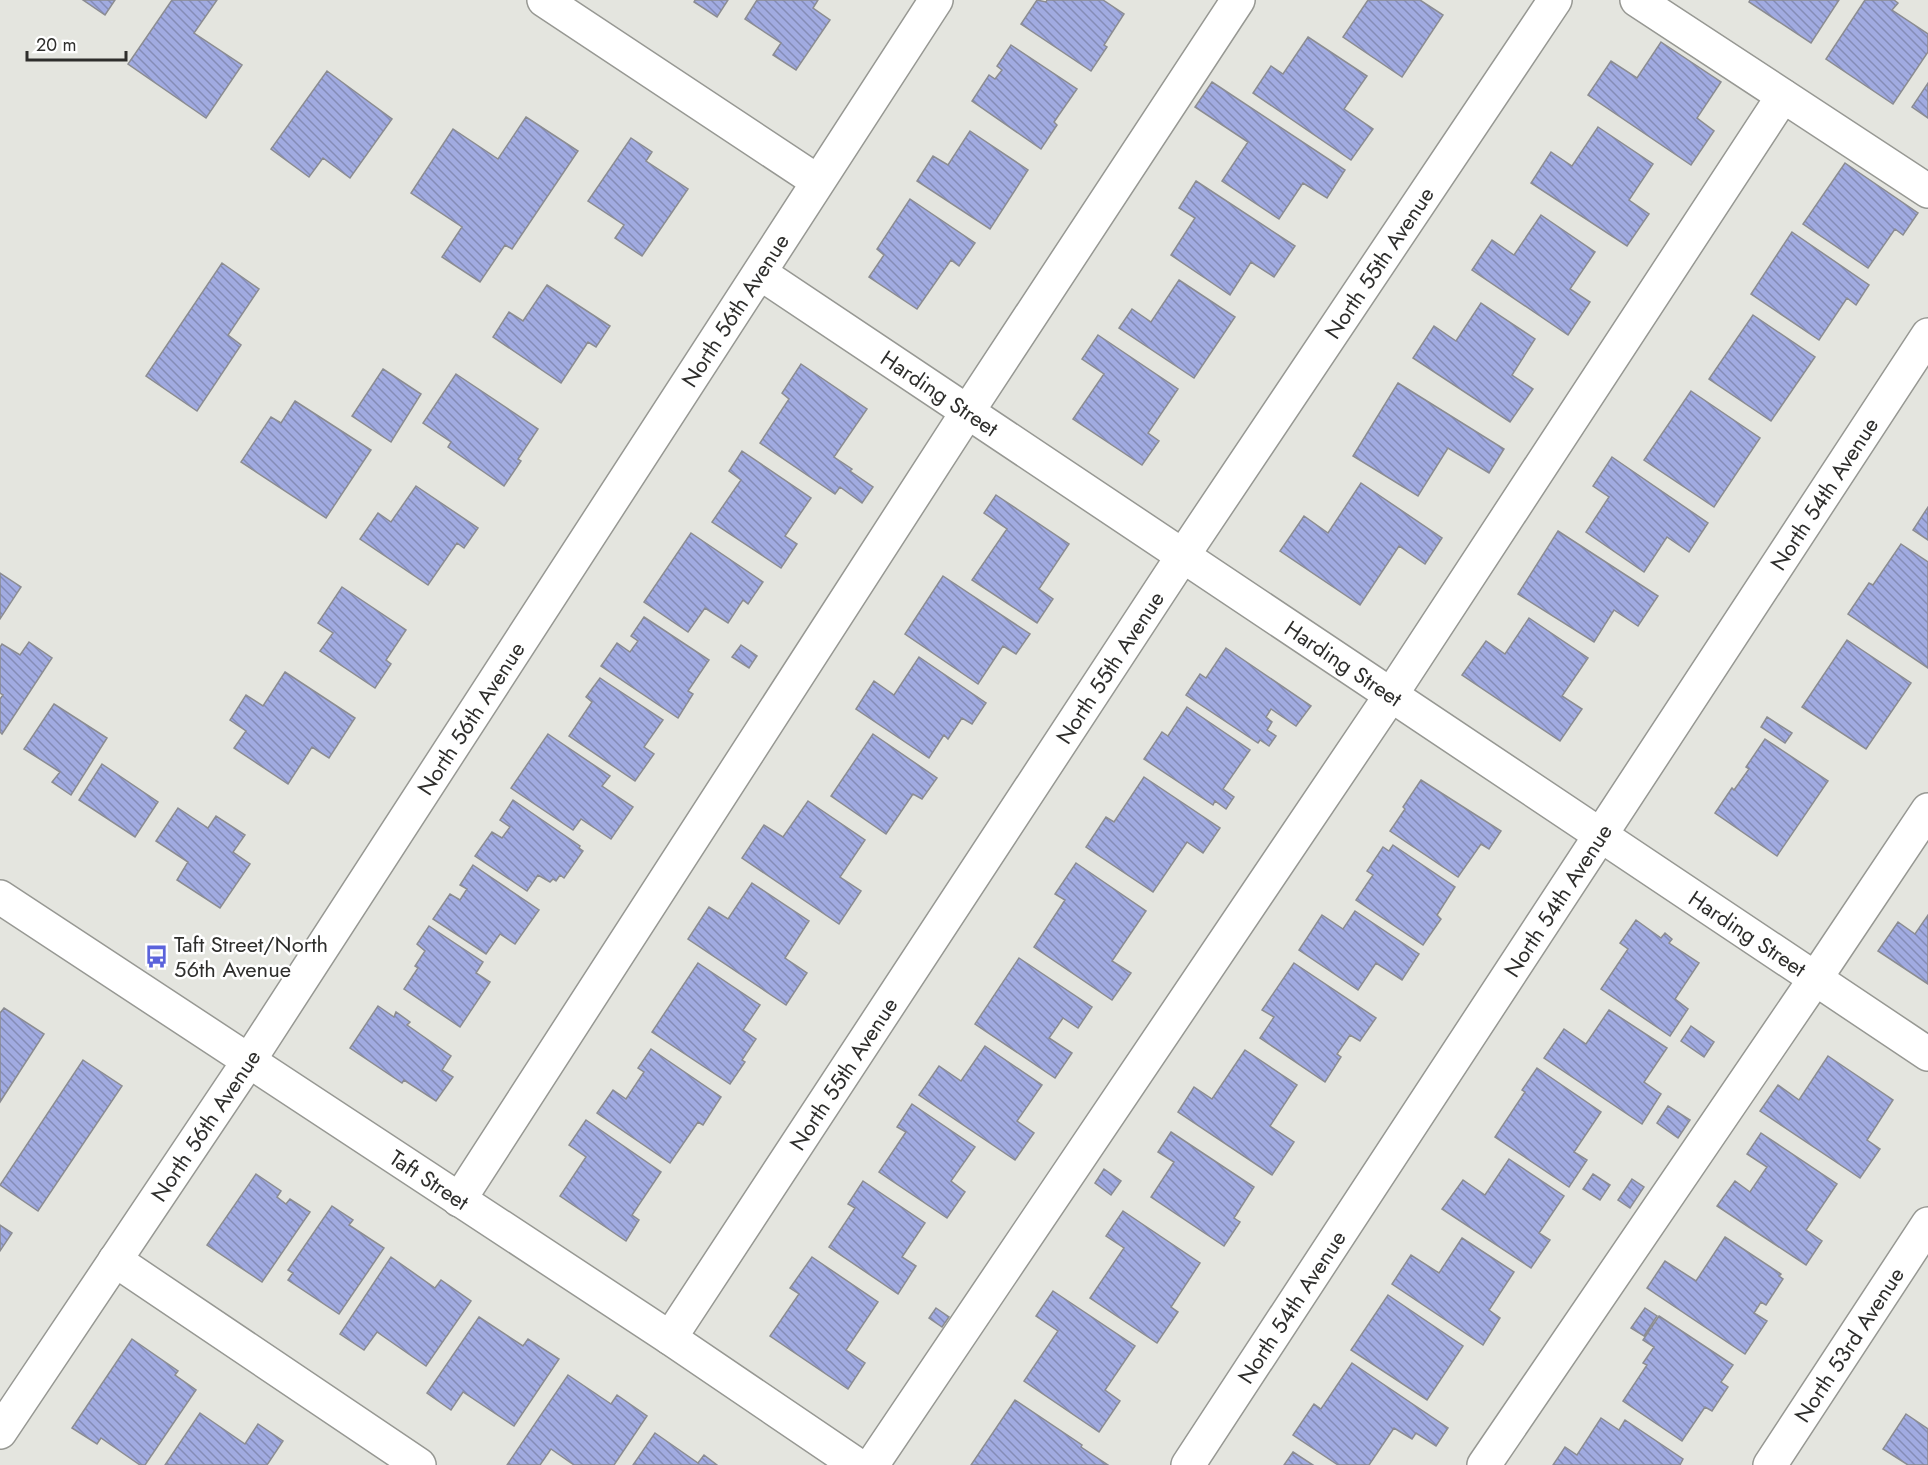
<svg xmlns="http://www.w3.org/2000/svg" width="1928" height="1465" viewBox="0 0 1928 1465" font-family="Jost,sans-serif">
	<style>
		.building { fill: url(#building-back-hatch); stroke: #8b8c91; stroke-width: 1.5 }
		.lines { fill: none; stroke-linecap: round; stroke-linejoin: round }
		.minor-casing { stroke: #979893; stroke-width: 36 }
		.minor { stroke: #fff; stroke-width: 33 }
		.labels { text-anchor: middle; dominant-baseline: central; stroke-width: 5; stroke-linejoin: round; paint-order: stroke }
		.street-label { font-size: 22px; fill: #2e2e2c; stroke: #fff }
		.poi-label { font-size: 22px; fill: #2e2e2c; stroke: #fff; text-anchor: start }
	</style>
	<defs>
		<pattern id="building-back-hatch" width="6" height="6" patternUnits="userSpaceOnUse" patternTransform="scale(1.5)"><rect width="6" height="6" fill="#a1abe1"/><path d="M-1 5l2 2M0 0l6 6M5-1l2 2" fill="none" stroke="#848cb7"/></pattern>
	</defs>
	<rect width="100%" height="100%" fill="#e4e5df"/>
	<path class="building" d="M83 0H115L105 15Z
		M172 0H217L194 33 242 65 206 118 128 64Z
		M695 0H728L717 17 694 2Z
		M757 0H818L813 8 830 20 796 70 773 55 781 43 745 19Z
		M1037 0 1046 2 1047 0H1103L1124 14 1104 45 1107 47 1091 71 1021 24Z
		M1368 0H1420L1443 15 1402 77 1343 37Z
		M1750 0H1839L1811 43 1749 2Z
		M1865 0H1894L1898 3 1892 10 1928 34V52L1893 104 1826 59Z
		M1308 37 1367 76 1344 109 1373 129 1351 160 1253 93 1271 66 1283 74Z
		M1661 42 1721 82 1697 118 1714 131 1691 165 1588 95 1611 61 1637 78Z
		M1011 45 1077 89 1054 122 1057 125 1041 149 972 101 989 75 995 79 1002 70 997 66Z
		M327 71 392 119 350 178 323 158 309 177 271 149Z
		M1212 82 1345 170 1327 198 1303 183 1279 219 1222 181 1248 142 1195 107Z
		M1928 83V118L1912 107Z
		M526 117 578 151 512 249 505 245 480 282 442 257 462 227 411 193 453 129 498 159Z
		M1598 127 1653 164 1629 200 1649 214 1627 246 1531 183 1551 152 1572 166Z
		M970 131 1028 170 990 229 917 181 933 156 948 165Z
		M631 138 652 152 646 161 688 189 642 256 615 238 624 225 588 201Z
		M1845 163 1918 213 1903 235 1895 229 1868 268 1803 224Z
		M1196 181 1295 246 1274 277 1251 262 1230 295 1171 255 1195 218 1179 208Z
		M910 199 975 243 959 266 951 260 917 309 869 277 884 255 877 249Z
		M1541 215 1595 252 1570 289 1590 302 1568 335 1472 270 1492 240 1514 255Z
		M1792 232 1869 285 1856 305 1847 298 1819 340 1751 294Z
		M222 263 259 289 228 335 241 345 197 411 146 376Z
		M1179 280 1235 317 1194 378 1119 328 1132 309 1151 322Z
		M547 285 610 326 596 347 588 342 561 383 493 337 509 312 523 321Z
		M1481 303 1535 339 1512 375 1533 389 1510 422 1413 358 1434 326 1456 341Z
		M1753 315 1815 357 1771 421 1709 379Z
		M1098 335 1178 389 1148 433 1159 441 1142 465 1073 419 1104 374 1082 359Z
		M801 364 867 409 834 457 852 469 850 471 873 487 862 503 840 487 835 494 760 443 789 399 782 393Z
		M383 369 421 394 391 442 352 416Z
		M456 374 538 429 518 459 521 461 504 486 448 447 451 442 423 423Z
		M1398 383 1504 449 1489 473 1448 448 1418 496 1353 456Z
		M1691 391 1760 438 1714 507 1644 460Z
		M295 401 371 450 326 518 241 462 271 417 281 423Z
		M742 451 811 498 785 536 797 544 781 568 712 522 741 480 729 471Z
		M1612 457 1708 523 1689 552 1667 537 1644 572 1586 532 1609 497 1593 486Z
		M1361 483 1442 538 1425 564 1399 546 1360 605 1280 551 1304 516 1328 533Z
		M416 486 478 528 464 548 457 543 428 585 360 539 378 513 391 522Z
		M996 495 1069 544 1039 589 1053 599 1037 623 972 580 1007 529 984 513Z
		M1928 507V540L1913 530Z
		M1558 531 1658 596 1638 626 1614 610 1594 642 1518 594Z
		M691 533 763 582 748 604 743 600 728 623 705 608 688 632 644 602Z
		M1901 544 1928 562V668L1848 614 1869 583 1873 585Z
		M0 573 21 587 0 619Z
		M943 576 1030 634 1016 654 1003 646 978 684 905 634Z
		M342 587 406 630 386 660 391 664 375 688 320 651 333 633 318 623Z
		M644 617 709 660 688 691 693 694 678 718 601 666 617 643 630 652 638 641 631 636Z
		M1529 618 1588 658 1562 696 1582 709 1560 741 1462 675 1486 641 1505 654Z
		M1847 640 1911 683 1866 749 1802 707Z
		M29 642 52 658 2 734 0 732V699L3 695 0 693V647L2 644 20 655Z
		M741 645 757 656 749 668 732 657Z
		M1226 648 1311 706 1296 726 1271 709 1266 717 1272 722 1267 730 1276 736 1269 746 1260 740 1258 743 1186 695 1200 674 1206 678Z
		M919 657 986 703 972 724 962 718 948 739 944 735 929 758 856 709 874 681 894 695Z
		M285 672 355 718 329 758 312 747 288 784 234 748 246 731 230 720 246 695 263 706Z
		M600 678 663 720 644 747 654 754 635 781 569 736 592 702 586 697Z
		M54 704 107 738 71 795 52 782 60 772 24 749Z
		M1187 707 1250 750 1223 789 1234 797 1226 809 1215 801 1213 805 1144 759 1162 732 1168 736Z
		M1767 717 1792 733 1785 743 1761 727Z
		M548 734 610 776 602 786 633 807 611 839 581 819 573 830 511 788Z
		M873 734 937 778 922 799 913 794 886 834 831 796Z
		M1765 739 1828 781 1777 856 1715 813 1732 788 1734 790 1749 769 1746 767Z
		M102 764 158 802 135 837 79 800Z
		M1144 777 1220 828 1203 853 1187 842 1153 892 1086 847 1106 817 1114 822Z
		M1421 780 1501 831 1489 849 1481 844 1458 877 1390 831 1405 809 1403 807Z
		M513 800 580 846 579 848 583 851 564 878 560 875 556 881 553 879 550 882 538 875 527 891 475 856 492 832 502 838 510 827 500 820Z
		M808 801 865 840 840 877 861 891 839 924 742 858 764 825 783 837Z
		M178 808 208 828 216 816 245 835 233 852 250 864 220 908 177 880 188 862 156 841Z
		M1393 845 1455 887 1437 915 1441 919 1423 945 1356 900 1373 875 1367 871 1383 847 1389 851Z
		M1076 863 1146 911 1112 961 1131 973 1112 1000 1034 947 1065 900 1055 894Z
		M473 865 539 910 515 944 500 934 486 954 433 919 450 894 460 900 467 889 460 885Z
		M752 883 809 921 785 958 807 973 786 1005 688 939 709 907 728 919Z
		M1355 911 1419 954 1402 980 1376 963 1358 990 1299 950 1322 915 1343 929Z
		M1928 915V984L1878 951 1898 922 1915 934Z
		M1636 920 1661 938 1665 933 1672 939 1669 943 1699 963 1675 999 1688 1009 1670 1036 1601 989 1628 949 1620 943Z
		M429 926 483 962 476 973 490 982 460 1027 404 989 418 968 415 966 425 951 417 944Z
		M1019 958 1092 1007 1078 1028 1063 1018 1049 1038 1072 1053 1055 1078 975 1024Z
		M698 963 760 1005 743 1030 756 1039 742 1060 745 1062 730 1084 652 1032Z
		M1294 963 1376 1018 1360 1041 1350 1035 1337 1054 1341 1057 1325 1082 1260 1038 1274 1017 1262 1010Z
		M378 1006 394 1017 396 1012 410 1022 407 1025 451 1056 442 1070 453 1077 436 1101 404 1080 402 1083 350 1048Z
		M4 1008 44 1034 0 1102V1013Z
		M1609 1010 1667 1048 1644 1082 1661 1094 1642 1124 1544 1058 1564 1029 1586 1044Z
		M1691 1026 1714 1042 1704 1057 1681 1041Z
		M985 1046 1042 1085 1017 1121 1034 1133 1015 1160 919 1095 939 1066 961 1081Z
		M651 1049 721 1097 703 1125 698 1122 670 1163 597 1113 613 1090 626 1099 644 1072 638 1068Z
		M1245 1050 1297 1085 1270 1126 1294 1142 1272 1175 1178 1112 1194 1087 1212 1099Z
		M1828 1056 1893 1100 1867 1140 1880 1149 1860 1178 1760 1111 1778 1085 1799 1100Z
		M83 1060 122 1086 38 1211 0 1185Z
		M1537 1068 1601 1112 1574 1152 1587 1160 1569 1187 1495 1137 1525 1092 1522 1090Z
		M912 1104 975 1147 951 1181 965 1192 947 1218 879 1172 906 1132 897 1127Z
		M1668 1106 1690 1120 1678 1138 1657 1123Z
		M586 1120 661 1172 632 1215 639 1220 626 1241 560 1196 586 1157 569 1145Z
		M1171 1132 1254 1187 1234 1218 1240 1222 1224 1246 1151 1197 1174 1162 1158 1152Z
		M1761 1133 1837 1184 1806 1230 1822 1241 1806 1265 1717 1206 1735 1181 1750 1192 1767 1167 1747 1154Z
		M1509 1159 1564 1196 1539 1233 1550 1240 1531 1268 1442 1209 1463 1180 1485 1195Z
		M1104 1169 1121 1181 1111 1195 1095 1183Z
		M256 1174 281 1191 277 1197 286 1204 290 1199 310 1212 262 1282 207 1245Z
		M1593 1174 1610 1185 1600 1200 1583 1189Z
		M1632 1179 1644 1187 1630 1208 1618 1200Z
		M863 1181 925 1223 902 1257 916 1266 898 1294 829 1247 855 1208 848 1204Z
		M332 1206 353 1220 349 1225 384 1248 339 1314 288 1280 293 1273 288 1270Z
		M1123 1211 1200 1263 1171 1307 1178 1312 1157 1343 1090 1298 1124 1248 1106 1236Z
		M0 1225 12 1233 0 1251Z
		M1725 1237 1781 1274 1779 1276 1783 1279 1766 1305 1761 1302 1754 1313 1767 1321 1745 1354 1647 1288 1665 1261 1696 1281Z
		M1462 1238 1514 1272 1489 1310 1500 1318 1483 1345 1392 1284 1411 1255 1439 1273Z
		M391 1257 435 1288 441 1280 471 1301 426 1366 377 1332 364 1350 340 1334Z
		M812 1257 878 1302 846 1350 865 1363 848 1389 770 1336 799 1294 790 1288Z
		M1053 1291 1135 1346 1105 1390 1120 1401 1099 1432 1024 1381 1058 1331 1036 1316Z
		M1388 1295 1463 1346 1427 1400 1351 1350Z
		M936 1308 949 1317 942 1327 929 1318Z
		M1645 1308 1657 1316 1644 1336 1631 1328Z
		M1659 1316 1733 1365 1721 1382 1728 1387 1712 1411 1705 1407 1682 1441 1623 1401 1647 1365 1643 1363 1654 1347 1643 1340Z
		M479 1317 523 1346 528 1339 559 1359 514 1426 463 1392 451 1410 427 1393Z
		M132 1339 178 1371 175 1375 196 1390 145 1465H140L101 1438 97 1444 72 1428Z
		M1352 1363 1448 1428 1436 1446 1416 1433 1412 1439 1394 1428 1369 1465H1338L1293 1435 1314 1404 1321 1409Z
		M568 1375 611 1404 617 1395 647 1416 614 1465H574L551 1449 540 1465H507Z
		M1015 1400 1082 1445 1081 1447 1108 1465H971Z
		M200 1413 245 1444 258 1424 283 1441 267 1465H165Z
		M1906 1414 1928 1429V1465H1908L1883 1449Z
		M1601 1418 1619 1430 1625 1420 1683 1459 1680 1465H1553L1565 1447 1577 1455Z
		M655 1433 698 1463 704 1455 717 1465H633Z
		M1293 1452 1313 1465H1284Z"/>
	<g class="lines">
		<defs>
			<g id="minor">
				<path d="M544 0 817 181"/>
				<path d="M1637 0 1928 191"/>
				<path id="s1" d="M760 273 1928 1054"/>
				<path id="s2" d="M0 897 670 1338 857 1465"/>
				<path d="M459 1200 968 411 1238 0"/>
				<path d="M115 1260 419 1465"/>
				<path id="s3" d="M670 1338 1184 554 1555 0"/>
				<path id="s4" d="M0 1432 248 1062 936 0"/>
				<path d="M872 1465 1391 695 1783 96"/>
				<path id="s5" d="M1188 1465 1928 335"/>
				<path d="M1484 1465 1815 979 1928 810"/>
				<path id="s6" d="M1770 1465 1928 1224"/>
			</g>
		</defs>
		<use href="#minor" class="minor-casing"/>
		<use href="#minor" class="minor"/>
	</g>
	<defs>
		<symbol id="bus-bare" viewBox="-9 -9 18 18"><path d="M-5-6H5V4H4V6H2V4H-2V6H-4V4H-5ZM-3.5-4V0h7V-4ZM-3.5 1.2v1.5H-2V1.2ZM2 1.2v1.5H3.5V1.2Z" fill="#5b63db" stroke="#fff" stroke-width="2.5" paint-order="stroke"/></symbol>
	</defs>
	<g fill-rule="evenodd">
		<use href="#bus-bare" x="140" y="940" width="33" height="33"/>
	</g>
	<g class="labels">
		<g class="street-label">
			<text stroke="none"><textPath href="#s3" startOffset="1288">North 55th Avenue</textPath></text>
			<text stroke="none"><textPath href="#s4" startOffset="1341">North 56th Avenue</textPath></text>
			<text stroke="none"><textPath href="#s1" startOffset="216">Harding Street</textPath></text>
			<text stroke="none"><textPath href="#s5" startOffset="1161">North 54th Avenue</textPath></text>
			<text stroke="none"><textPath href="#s1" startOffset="702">Harding Street</textPath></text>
			<text stroke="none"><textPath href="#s3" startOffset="802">North 55th Avenue</textPath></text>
			<text stroke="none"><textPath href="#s4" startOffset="855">North 56th Avenue</textPath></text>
			<text stroke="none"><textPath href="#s5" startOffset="675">North 54th Avenue</textPath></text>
			<text stroke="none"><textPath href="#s1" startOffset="1188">Harding Street</textPath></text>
			<text stroke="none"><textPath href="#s3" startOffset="316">North 55th Avenue</textPath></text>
			<text stroke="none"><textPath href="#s4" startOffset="369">North 56th Avenue</textPath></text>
			<text stroke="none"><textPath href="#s2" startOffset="514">Taft Street</textPath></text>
			<text stroke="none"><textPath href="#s5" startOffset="189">North 54th Avenue</textPath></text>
			<text stroke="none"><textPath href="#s6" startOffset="144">North 53rd Avenue</textPath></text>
		</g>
		<g class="poi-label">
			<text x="174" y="944">Taft Street/North<tspan x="174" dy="25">56th Avenue</tspan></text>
		</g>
	</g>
	<path d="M27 51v9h99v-9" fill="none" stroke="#2e2e2c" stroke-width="3"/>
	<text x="36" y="51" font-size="18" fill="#2e2e2c" stroke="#ffffff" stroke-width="4.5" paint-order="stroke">20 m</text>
</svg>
